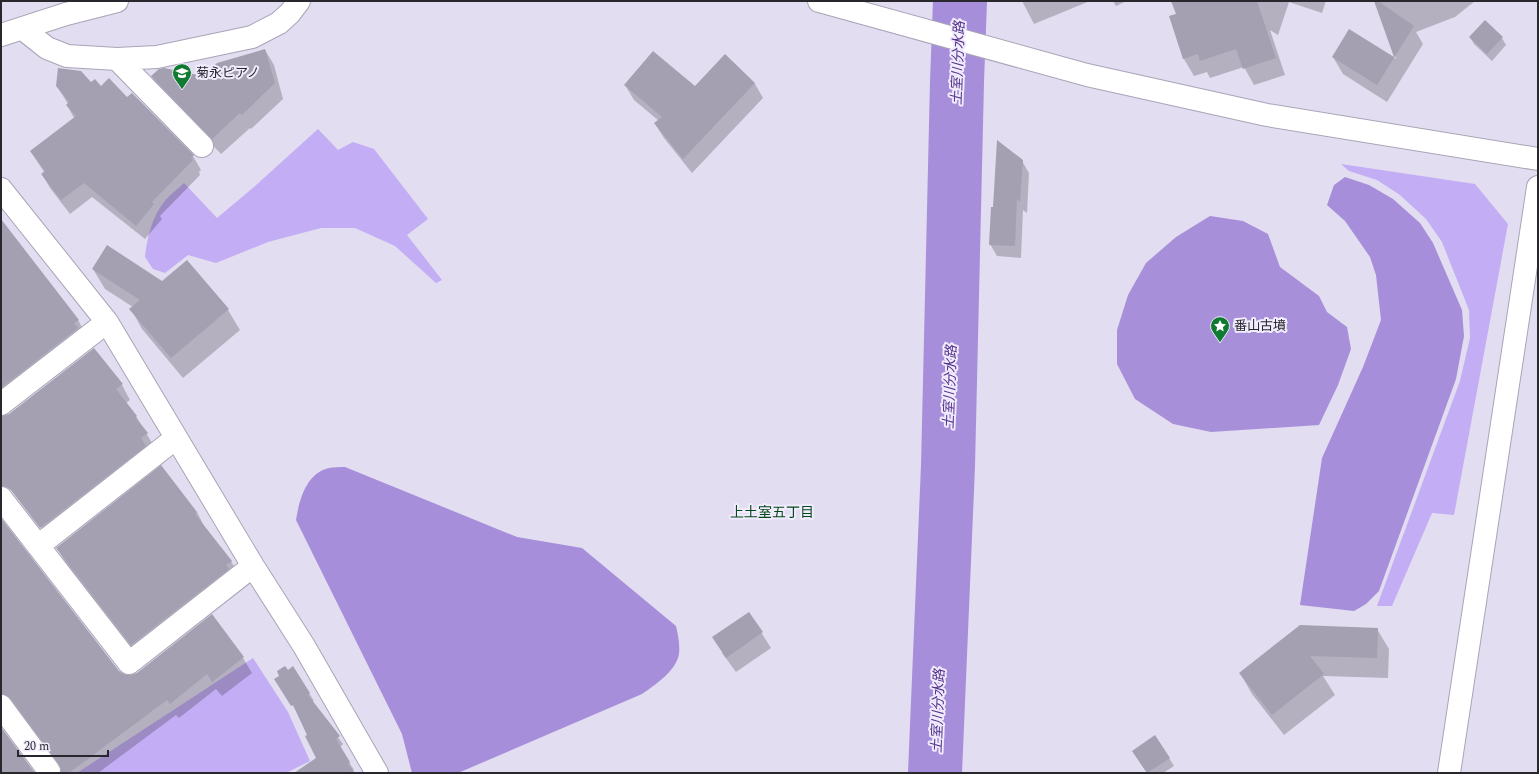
<svg xmlns="http://www.w3.org/2000/svg" width="1539" height="774" viewBox="0 0 1539 774" font-family="Spectral,'Noto Sans JP',serif">
	<style>
		.green { fill: #c3adf4 }
		.forest { fill: #a78fda }
		.water { fill: #a68eda }
		.shadow { fill: #0003 }
		.lines { fill: none; stroke-linecap: round; stroke-linejoin: round }
		.river { stroke: #a68eda; stroke-width: 54 }
		.building { fill: #a4a0b1 }
		.minor-casing { stroke: #a9a4b6; stroke-width: 24 }
		.tertiary-casing { stroke: #a9a4b6; stroke-width: 24 }
		.minor { stroke: #fff; stroke-width: 22 }
		.tertiary { stroke: #fff; stroke-width: 22 }
		.labels { text-anchor: middle; dominant-baseline: central; stroke-width: 4; stroke-linejoin: round; paint-order: stroke }
		.poi-label { font-size: 13px; fill: #29272e; stroke: #f0ebfd; text-anchor: start }
		.water-label { font-size: 14px; font-style: italic; fill: #54318a; stroke: #f0ebfd }
		.neighbourhood-label { font-size: 14px; fill: #044919; stroke: #f0ebfd }
	</style>
	<rect width="100%" height="100%" fill="#e2ddf0"/>
	<path class="green" d="M318 129 338 150 353 142 374 149 428 219 407 235 442 280 436 283 395 246 355 228H321L268 242 216 263 188 255 165 273 153 269 145 257C147 238 152 217 164 202 169 195 178 189 184 183L217 218 254 187Z
		M1341 164 1475 184 1508 224 1454 515 1432 513 1392 606H1377L1460 381 1470 338 1469 310 1442 242 1426 219 1400 195 1377 180 1349 171Z
		M253 658 288 712 310 761 286 773H77Z"/>
	<path class="forest" d="M1210 216 1243 221 1268 234 1280 267 1319 296 1327 312 1347 327 1351 349 1338 385 1319 425 1211 432 1173 424 1135 399 1117 364V330L1128 295 1146 263 1176 237Z"/>
	<path class="water" d="M1345 177 1369 185 1393 199 1420 223 1433 243 1462 310 1464 336 1456 379 1379 591 1366 604 1354 611 1300 605 1322 458 1363 367 1381 320 1376 275 1370 257 1345 221 1327 205 1334 185Z
		M345 467 517 537 582 548 676 626C678 635 680 644 679 654 676 671 655 685 642 694L458 773H412L402 734 296 520C299 501 306 473 329 468 334 467 340 467 345 467Z"/>
	<path class="shadow" d="M1022 1H1090L1034 24Z
		M1113 1H1127L1116 6Z
		M1172 1H1326L1322 13 1289 2 1278 35 1270 30 1285 75 1254 85 1244 67 1210 78 1207 72 1194 76 1184 59 1170 16 1177 14Z
		M1375 1H1475L1455 17 1416 32 1423 44 1387 102 1343 74 1333 57 1349 31 1396 59Z
		M1470 37 1502 38 1506 45 1492 61 1474 44Z
		M265 50 274 65 283 99 251 129 250 128 221 154 161 92 152 76 204 77Z
		M725 56 755 84 763 98 692 173 664 138 655 124 659 121 634 100 625 85 695 88Z
		M91 84 127 99 132 94 193 156 201 170 199 172 200 175 160 216 162 219 145 239 92 197 70 214 50 188 42 174 44 172 31 152 74 118 67 105 68 104 57 86Z
		M1022 161 1029 173 1027 213 1023 210 1021 258 997 256 990 244Z
		M1 236 78 320 86 335 1 410Z
		M187 261 228 310 240 330 183 378 142 329 131 309 133 307 105 289 93 269 162 283Z
		M122 385 130 400 126 403 136 416 155 448 52 541 1 476V417Z
		M197 512 205 528 231 561 240 577 141 660 67 565 60 553Z
		M1 520 118 671 124 675 130 676 137 674 212 616 243 658 252 673 222 696 216 689 179 718 176 715 98 773H62V770L21 714 15 709 1 712Z
		M749 613 771 648 736 672 722 653Z
		M1377 629 1389 649 1388 678 1323 676 1335 695 1284 735 1252 694 1240 673Z
		M293 668 314 701 312 702 343 744 340 747 354 770 352 771 353 773H313L318 758 297 712 280 686 288 671Z
		M1133 752 1169 758 1174 766 1163 773H1147Z"/>
	<g class="lines">
		<path class="river" d="M935 773 948 466 957 82 960 1"/>
	</g>
	<path class="building" d="M1171 1H1257L1276 58 1243 69 1236 49 1200 61 1198 54 1183 59 1169 16 1176 14Z
		M1374 1H1378L1414 26 1377 85 1332 57 1349 29 1394 57Z
		M1485 20 1503 37 1487 54 1469 37Z
		M265 49 275 83 242 115 240 113 212 139 151 76 159 69 164 68 203 76 217 63Z
		M653 51 695 86 725 54 755 83 683 159 654 123 662 117 624 85Z
		M58 68 81 71 91 82 95 79 101 86 109 78 127 97 132 93 194 155 191 158 193 160 152 202 154 204 136 226 84 183 61 200 41 174 45 171 30 151 76 116 66 105 69 102 56 86Z
		M997 140 1023 160 1020 202 1017 199 1015 246 989 245 991 207H993Z
		M1 219 79 320 74 323 78 328 1 388Z
		M107 245 162 281 187 260 229 309 171 358 129 309 140 300 92 269Z
		M94 348 123 384 116 389 137 416 135 417 148 433 141 438 146 446 40 528 11 490 6 487 1 486V416L9 414Z
		M161 465 197 512 195 514 232 561 226 565 229 569 131 645 56 548Z
		M1 518 119 671 124 674 130 675 137 673 212 614 244 657 212 682 207 674 170 704 167 700 69 773H61V769L59 764 11 699 6 695 1 694Z
		M749 612 763 632 726 658 712 637Z
		M1300 625 1378 628 1377 658 1310 656 1324 674 1272 715 1239 673Z
		M285 666 288 670 293 666 310 693 308 695 340 736 336 739 350 762 348 764 355 773H294L316 758 305 736 307 735 293 705 291 706 274 679 279 676 277 671Z
		M1 727 35 773H1Z
		M1155 735 1170 758 1147 773 1132 751Z"/>
	<g class="lines">
		<defs>
			<path id="minor" d="M23 29 47 48 67 56 117 59 157 57 252 37 279 23 290 13 299 1
				M117 59 202 146
				M1 189 107 322 253 566 304 646 377 773
				M1 404 107 322
				M1 498 129 663 253 566
				M38 546 176 438
				M1 706 49 771
				M1449 773 1538 187"/>
			<path id="tertiary" d="M819 1 1087 75 1267 115 1538 159
				M1 35 66 14 117 1"/>
		</defs>
		<use href="#minor" class="minor-casing"/>
		<use href="#tertiary" class="tertiary-casing"/>
		<use href="#minor" class="minor"/>
		<use href="#tertiary" class="tertiary"/>
	</g>
	<defs>
		<symbol id="school-pin" viewBox="-11 -11 22 30"><path d="M0 17L-7.5 6A9.5 9.5 0 1 1 7.5 6Z" fill="#0e7b30" stroke="#f0ebfd"/><path d="M0-5L7-2L0 1L-7-2ZM-4 1L0 2.5L4 1V4Q0 6-4 4Z" fill="#fff"/></symbol>
		<symbol id="sight-pin" viewBox="-11 -11 22 30"><path d="M0 17L-7.5 6A9.5 9.5 0 1 1 7.5 6Z" fill="#0e7b30" stroke="#f0ebfd"/><path d="M0-6L1.8-2.2L6-1.7L2.9 1.2L3.7 5.4L0 3.3L-3.7 5.4L-2.9 1.2L-6-1.7L-1.8-2.2Z" fill="#fff"/></symbol>
	</defs>
	<g fill-rule="evenodd">
		<use href="#school-pin" x="171" y="62" width="22" height="30"/>
		<use href="#sight-pin" x="1209" y="315" width="22" height="30"/>
	</g>
	<g class="labels">
		<g class="poi-label">
			<text x="196" y="73">菊永ピアノ</text>
			<text x="1234" y="326">番山古墳</text>
		</g>
		<g class="water-label">
			<text transform="translate(958 63) rotate(-88)">土室川分水路</text>
			<text transform="translate(950 387) rotate(-88)">土室川分水路</text>
			<text transform="translate(938 711) rotate(-88)">土室川分水路</text>
		</g>
		<g class="neighbourhood-label">
			<text x="772" y="512">上土室五丁目</text>
		</g>
	</g>
	<rect width="1539" height="774" fill="none" stroke="#29272e" stroke-width="4"/>
	<path d="M18 750v6h90v-6" fill="none" stroke="#29272e" stroke-width="2"/>
	<text x="24" y="750" font-size="12" fill="#29272e" stroke="#f0ebfd" stroke-width="3" paint-order="stroke">20 m</text>
</svg>
